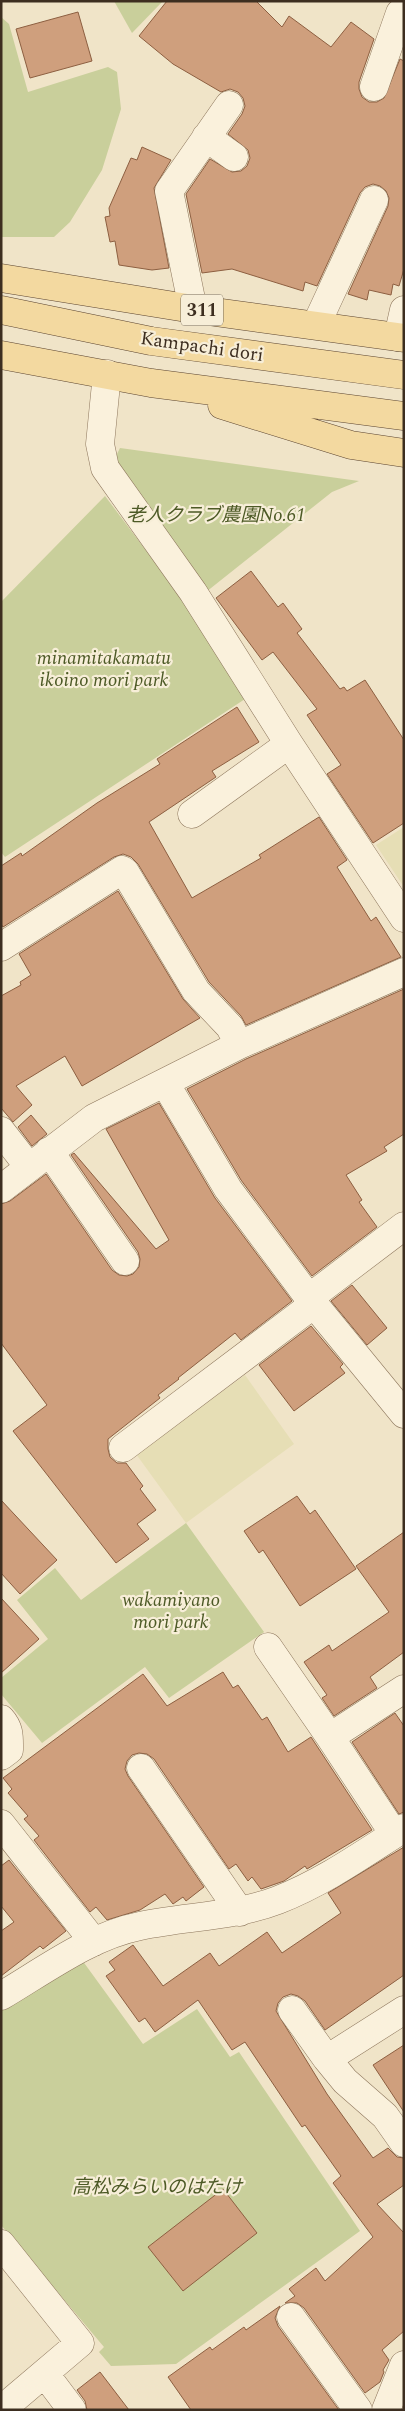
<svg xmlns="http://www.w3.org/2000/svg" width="405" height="2411" viewBox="0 0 405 2411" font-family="Spectral,'Noto Sans JP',serif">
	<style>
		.farmland { fill: #e6deb5 }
		.green { fill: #c9cf9b }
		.building { fill: #cf9f7d; stroke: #8d5f41 }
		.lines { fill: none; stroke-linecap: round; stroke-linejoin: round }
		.minor-casing { stroke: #8d765c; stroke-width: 29 }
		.major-casing { stroke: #5b4430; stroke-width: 29 }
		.minor { stroke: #faf1dc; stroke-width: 28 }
		.major { stroke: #f3d9a0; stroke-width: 28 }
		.labels { text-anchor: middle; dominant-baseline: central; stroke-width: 4.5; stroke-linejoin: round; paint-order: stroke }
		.shield { fill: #f7eed8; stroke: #756857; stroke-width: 1 }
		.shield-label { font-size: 18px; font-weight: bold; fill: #3d2e20 }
		.street-label { font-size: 19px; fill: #3d2e20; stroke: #f7eed8 }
		.park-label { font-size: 19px; font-style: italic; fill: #4d5a26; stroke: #f7eed8 }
	</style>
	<rect width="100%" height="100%" fill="#f0e4c8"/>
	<path class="farmland" d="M404 827V887L376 845Z
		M245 1375 294 1444 186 1523 136 1454Z"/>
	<path class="green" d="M114 1H163L132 33Z
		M1 17 9 24 28 92 108 67 117 72 121 109 102 170 70 222 54 237H1Z
		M120 448 359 481 332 492 206 592 113 462Z
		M105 496 178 593 245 699 5 857 1 852V602Z
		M186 1523 264 1632 169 1698 145 1667 42 1743 1 1694V1678L48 1639 17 1600 55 1568 81 1600Z
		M82 1960 143 2044 197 2009 230 2057 239 2052 360 2231 176 2364 111 2366 99 2352 104 2347 1 2225V2007Z"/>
	<path class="building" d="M167 1H256L282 27 289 16 331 47 351 22 374 39 359 82V89L362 97 369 102H377L384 98 400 59 404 61V269L399 286 393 284 391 295 369 290 367 300 348 294 388 206 389 198 386 191 380 186 373 184 365 187 360 193 317 286 305 282 303 291 232 269 202 273 186 194 210 159 232 172 241 171 247 166 250 158 248 150 228 134 242 114 245 106 243 98 238 92 230 89 221 92 173 64 139 36Z
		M78 12 92 61 30 78 16 29Z
		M142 147 171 160 154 188 169 268 152 270 119 265 115 241 110 242 105 217 110 216 109 208 131 158 137 160Z
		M251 571 278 607 283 603 302 629 297 633 340 689 344 687 347 691 365 680 404 740V823L373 843 327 774 341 765 307 715 317 709 273 652 262 660 216 598Z
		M237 707 259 742 212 771 216 777 149 822 192 898 261 858 259 855 319 817 347 860 337 867 371 921 376 917 401 957 246 1025 241 1016 209 982 138 864 131 857 123 854 114 857 3 927 1 924V866L21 853 22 856 97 803 160 764 157 759Z
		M118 891 183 999 200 1018 82 1086 65 1056 16 1086 32 1105 13 1122 1 1108V996L21 985 20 982 31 975 19 954Z
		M404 989V1134L384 1147 387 1151 346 1175 362 1200 359 1202 377 1227 312 1276 241 1180 187 1089 246 1059Z
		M159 1103 215 1198 292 1301 241 1340 235 1333 178 1378 179 1379 158 1395 160 1398 108 1439V1449L110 1457 117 1463H126L143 1486 140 1489 156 1510 137 1524 149 1539 116 1563 13 1431 47 1405 1 1343V1204L10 1201 46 1174 112 1270 119 1275 127 1276 133 1274 139 1267 140 1259 138 1252 71 1155 74 1153 156 1249 169 1240 106 1129Z
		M31 1115 47 1134 32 1146 18 1127Z
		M352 1285 387 1328 367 1345 331 1301Z
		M311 1326 343 1364 340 1367 345 1373 294 1411 259 1365Z
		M297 1496 310 1514 315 1510 356 1569 300 1606 263 1550 259 1553 244 1531Z
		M1 1500 57 1560 20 1594 1 1573Z
		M404 1532V1652L370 1677 377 1688 334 1716 322 1698 327 1695 304 1662 329 1645 332 1651 389 1612 356 1566Z
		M1 1598 39 1639 1 1673Z
		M223 1672 233 1688 238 1685 262 1720 267 1717 288 1752 311 1737 372 1830 307 1869 305 1866 284 1881 261 1889 252 1877 248 1881 236 1864 229 1869 154 1759 147 1754 139 1753 132 1755 127 1761 125 1769 128 1776 204 1887 186 1901 183 1897 173 1904 165 1894 140 1910 107 1920 96 1907 90 1912 34 1840 39 1836 24 1819 28 1816 8 1793 12 1789 3 1778 143 1674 167 1706Z
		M395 1713 404 1726V1812L399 1814 352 1742Z
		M404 1847V1975L325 2030 305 2001 298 1996 291 1994 283 1997 278 2003 276 2011 327 2094 373 2158 388 2148 397 2157 404 2158V2185L377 2204 404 2233V2331L382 2350 389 2360 383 2370 384 2372 380 2382 365 2393 304 2308 297 2303H285L295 2296 289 2289 316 2268 325 2281 373 2237 333 2183 341 2176 305 2125 302 2127 245 2042 232 2050 198 2000 155 2032 145 2018 139 2022 106 1976 115 1970 109 1962 133 1945 163 1986 210 1953 219 1966 267 1932 282 1953 341 1913 328 1893Z
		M9 1860 66 1931 43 1949 40 1946 1 1976V1931L14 1922 1 1906V1866Z
		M404 2045V2112L373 2065Z
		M223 2189 257 2233 183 2291 148 2247Z
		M280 2306 275 2318 278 2326 339 2410H191L168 2377 210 2347 212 2350 244 2327 246 2330Z
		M100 2372 129 2410H87L85 2401 77 2390Z"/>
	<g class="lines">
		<defs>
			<path id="minor" d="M374 87 400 13
				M206 137 234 157
				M193 309 169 191 229 105
				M316 325 374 200
				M398 337 404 310
				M107 374 100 444 105 468 193 592 289 744 404 918
				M192 814 289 744
				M1 947 122 870 125 872 196 991 230 1027 239 1045
				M165 1083 228 1189 309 1298
				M1 1131 29 1167
				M49 1151 125 1261
				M1 1189 94 1118 239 1045 404 972
				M404 1226 309 1298 404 1414
				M123 1448 314 1304
				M268 1647 330 1737
				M1 1719C10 1729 9 1737 9 1750L1 1756
				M141 1768 240 1912
				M1 1824 94 1942
				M394 1834 330 1737 404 1689
				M1 1996C45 1970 90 1936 140 1926 187 1916 234 1917 278 1900 324 1882 363 1854 404 1828
				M292 2010 327 2059 345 2081 385 2116 404 2143
				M327 2059 404 2010
				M1 2244 80 2343 1 2410
				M291 2317 358 2410
				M45 2374 72 2410
				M386 2410 404 2365"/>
			<path id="major" d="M1 278 193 309 404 338
				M1 310 151 341 404 375
				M1 355 151 383 404 416
				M222 405 351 445 404 453"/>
		</defs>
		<use href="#minor" class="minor-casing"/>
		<use href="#major" class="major-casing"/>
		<use href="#minor" class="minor"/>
		<use href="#major" class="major"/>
	</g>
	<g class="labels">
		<rect class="shield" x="181" y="294.5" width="42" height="31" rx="4"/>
		<g class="shield-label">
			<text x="202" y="310">311</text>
		</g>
		<g class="street-label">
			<text transform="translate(202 347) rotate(8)">Kampachi dori</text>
		</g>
		<g class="park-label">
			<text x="216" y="515">老人クラブ農園No.61</text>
			<text x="104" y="658">minamitakamatu<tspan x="104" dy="22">ikoino mori park</tspan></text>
			<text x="171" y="1600">wakamiyano<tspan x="171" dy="22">mori park</tspan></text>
			<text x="157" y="2187">高松みらいのはたけ</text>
		</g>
	</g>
	<rect width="405" height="2411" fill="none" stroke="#3d2e20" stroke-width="5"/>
</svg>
